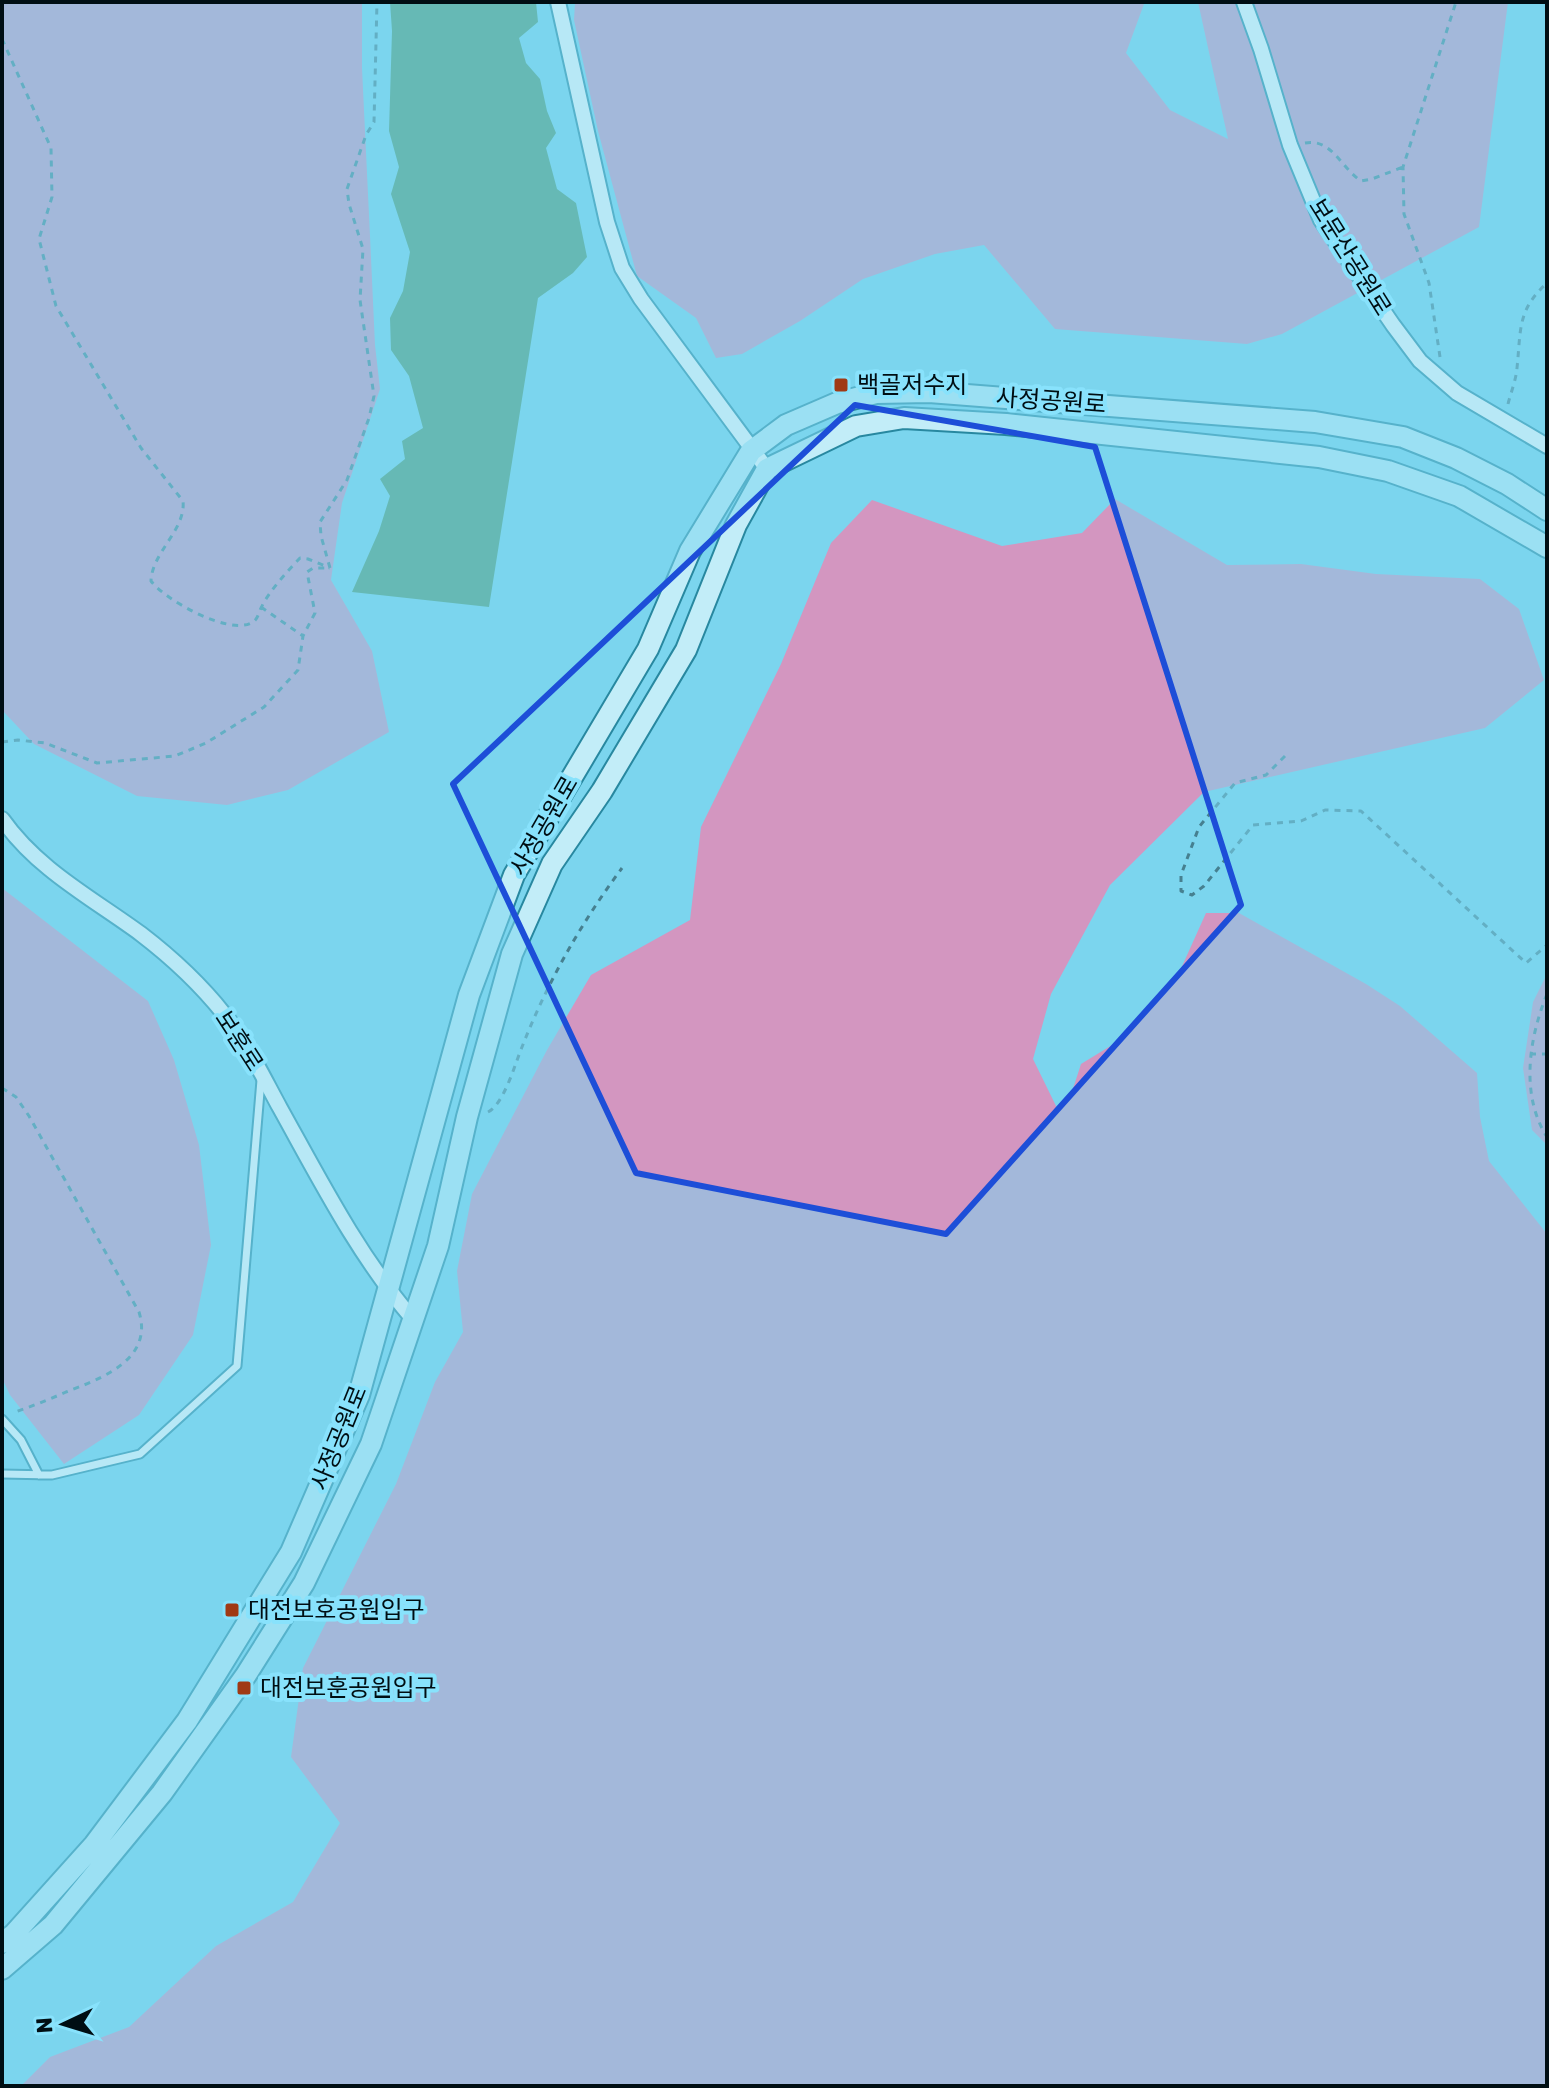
<svg xmlns="http://www.w3.org/2000/svg" width="1549" height="2088" viewBox="0 0 1549 2088" font-family="Rubik,'Noto Sans KR',sans-serif">
	<style>
		.green { fill: #d396c0 }
		.water { fill: #4c9870 }
		.lines { fill: none; stroke-linecap: round; stroke-linejoin: round }
		.service-casing { stroke: #2888a0; stroke-width: 11 }
		.minor-casing { stroke: #2888a0; stroke-width: 18 }
		.secondary-casing { stroke: #2888a0; stroke-width: 24 }
		.path { stroke: #468090; stroke-width: 3; stroke-dasharray: 6 6; stroke-linecap: butt }
		.service { stroke: #fff; stroke-width: 7 }
		.minor { stroke: #fff; stroke-width: 14 }
		.secondary { stroke: #c2edf8; stroke-width: 20 }
		.marked { fill: none; stroke: #1d4ed8; stroke-width: 6; stroke-linejoin: round }
		.poi-dot { fill: #a03a15; stroke: #88e2fc; stroke-width: 3 }
		.labels { text-anchor: middle; dominant-baseline: central; stroke-width: 8; stroke-linejoin: round; paint-order: stroke }
		.street-label { font-size: 24px; fill: #000e13; stroke: #88e2fc }
		.poi-label { font-size: 24px; fill: #000e13; stroke: #88e2fc; text-anchor: start }
	</style>
	<rect width="100%" height="100%" fill="#7bd5ee"/>
	<path class="green" d="M2 2H362V68L370 236 375 345 380 389 342 503 331 580 372 651 389 732 288 790 227 805 137 796 34 744 2 710Z
		M575 2H1148L1144 4 1126 53 1170 110 1228 139 1198 2H1508L1479 227 1282 334 1247 344 1055 329 984 245 935 254 863 279 800 321 742 354 716 358 696 318 637 276 598 131 574 20Z
		M1115 499 1227 565 1301 564 1376 574 1480 579 1519 609 1544 680 1485 728 1204 792 1110 885 1051 994 1033 1059 1057 1108 1069 1101 1081 1064 1117 1042 1179 973 1206 913H1239L1366 984 1400 1006 1477 1073 1480 1117 1489 1161 1547 1234V2086H21L50 2057 129 2027 216 1946 293 1902 340 1823 291 1757 303 1668 396 1484 435 1382 463 1332 457 1271 472 1194 547 1050 591 975 690 920 701 827 781 664 831 543 872 500 1002 546 1082 533Z
		M2 888 148 1001 174 1060 199 1145 211 1245 193 1335 139 1415 64 1464 10 1395 2 1378Z
		M1547 974V1145L1532 1130 1523 1068 1533 1002Z"/>
	<path class="water" d="M390 2H536L538 22 519 38 526 63 540 79 547 111 556 133 546 148 557 189 576 203 587 257 573 273 538 298 489 607 352 592 379 531 390 496 380 479 405 459 402 441 423 428 409 376 391 350 390 318 403 291 410 252 391 194 399 167 389 131 392 31Z"/>
	<g class="lines">
		<defs>
			<path id="service" d="M2 1419 21 1440 39 1475
				M2 1474 52 1475 140 1454 237 1366 261 1080"/>
			<path id="minor" d="M558 2 607 222 622 268 641 299 767 469
				M1244 2 1261 49 1290 145 1321 220 1393 325 1420 361 1457 393 1547 446
				M2 819C38 870 92 898 141 934 171 957 201 985 224 1014 246 1041 263 1077 280 1108 320 1180 358 1255 412 1318"/>
			<path id="secondary" d="M2 1943 14 1934 94 1845 187 1721 291 1552 359 1395 469 995 514 875 648 649 690 551 751 451 786 425 837 403 876 393 929 392 1315 422 1403 437 1456 458 1507 484 1547 510
				M2 1969 53 1925 162 1793 246 1675 304 1583 371 1444 438 1246 467 1117 512 954 552 864 602 791 686 650 736 525 767 469 856 426 904 418 1006 424 1319 457 1388 471 1459 496 1547 547"/>
		</defs>
		<use href="#service" class="service-casing"/>
		<use href="#minor" class="minor-casing"/>
		<use href="#secondary" class="secondary-casing"/>
		<path class="path" d="M2 39 51 148 52 197 39 239 56 306 141 448 183 501C186 530 152 552 151 581 165 600 228 635 251 623 258 620 258 614 261 608 269 591 287 572 300 558L308 559 330 568
			M1305 143C1332 138 1341 168 1361 181L1372 179 1403 167
			M1440 357 1429 283 1404 214 1403 167 1456 2
			M1508 404C1511 392 1516 380 1517 368 1521 330 1517 310 1547 283
			M330 568 321 536 320 522 347 480 369 418 374 396 360 300 363 249 349 204 347 189 366 135 374 122 377 2
			M261 607 303 636
			M2 742 18 740 45 743 97 763 175 756 206 743 264 707 298 670 303 636 315 613 307 572 313 568H326
			M1285 756 1266 775 1235 783 1199 827 1181 875V891L1192 895 1204 886 1253 825 1301 821 1325 810 1361 811 1526 963 1547 945
			M1547 994C1529 1038 1520 1095 1547 1137
			M1530 1054H1547
			M2 1088 16 1097 29 1116 139 1312C154 1360 100 1379 66 1392 48 1400 30 1407 12 1413
			M488 1112C504 1104 515 1064 522 1047 547 983 581 923 622 868"/>
		<use href="#service" class="service"/>
		<use href="#minor" class="minor"/>
		<use href="#secondary" class="secondary"/>
	</g>
	<path d="M0 0H1549V2088H0ZM855 405 1095 447 1241 905 946 1234 636 1173 453 784Z" fill="#7bd5ee" fill-opacity=".55" fill-rule="evenodd"/>
	<path class="marked" d="M855 405 1095 447 1241 905 946 1234 636 1173 453 784Z"/>
	<g class="poi-dot">
		<rect x="833" y="377" width="16" height="16" rx="4"/>
		<rect x="224" y="1602" width="16" height="16" rx="4"/>
		<rect x="236" y="1680" width="16" height="16" rx="4"/>
	</g>
	<g class="labels">
		<g class="street-label">
			<text transform="translate(1350 257) rotate(58)">보문산공원로</text>
			<text transform="translate(1051 401) rotate(4)">사정공원로</text>
			<text transform="translate(544 826) rotate(-60)">사정공원로</text>
			<text transform="translate(239 1041) rotate(57)">보훈로</text>
			<text transform="translate(339 1438) rotate(-68)">사정공원로</text>
		</g>
		<g class="poi-label">
			<text x="857" y="385">백골저수지</text>
			<text x="248" y="1610">대전보호공원입구</text>
			<text x="260" y="1688">대전보훈공원입구</text>
		</g>
	</g>
	<rect width="1549" height="2088" fill="none" stroke="#000e13" stroke-width="8"/>
	<g transform="translate(64 2024) rotate(266)" stroke="#88e2fc" stroke-width="6" paint-order="stroke">
	<path d="M0-6L14 30L0 20L-14 30Z" fill="#000e13"/>
	<text y="-12" font-size="22" font-weight="bold" text-anchor="middle" fill="#000e13">N</text>
	</g>
</svg>
